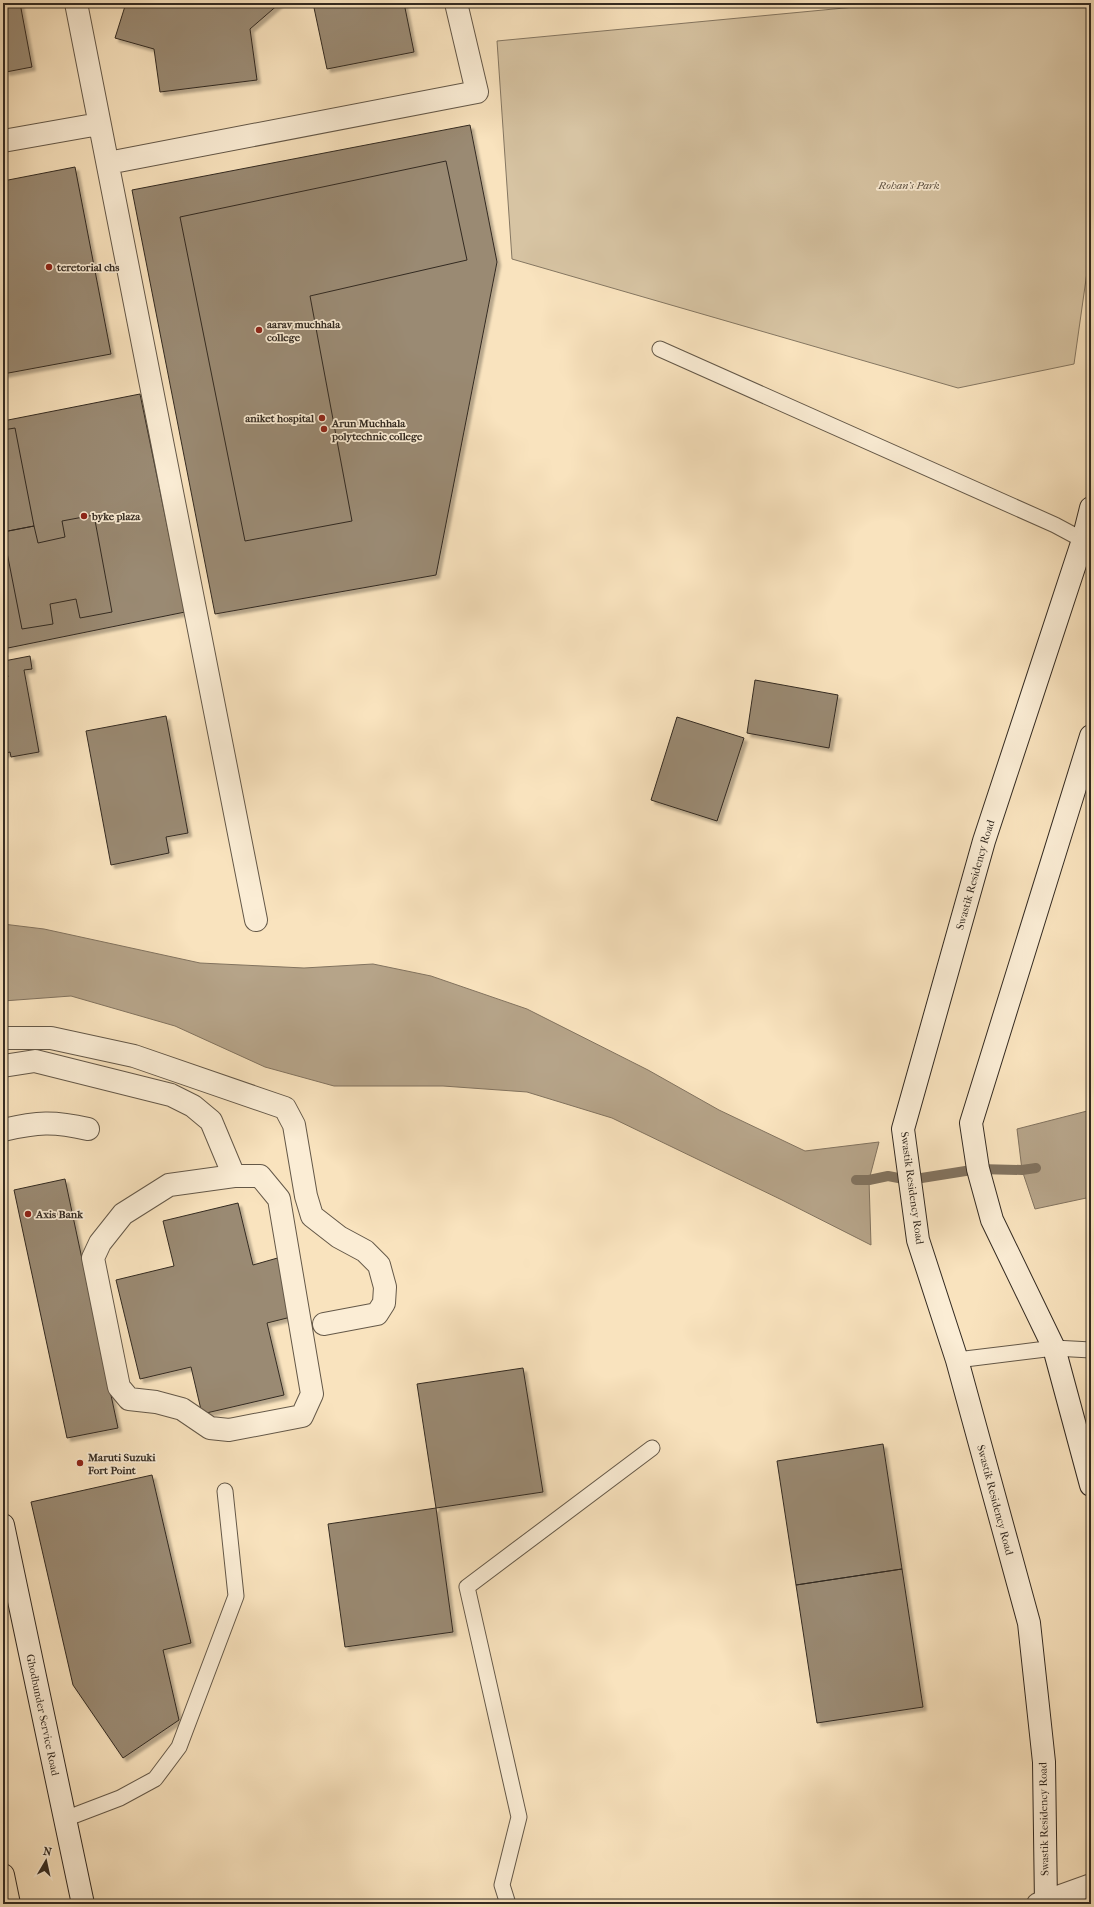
<svg xmlns="http://www.w3.org/2000/svg" width="1094" height="1907" viewBox="0 0 1094 1907" font-family="'IM FELL French Canon',serif">
	<style>
		.green { fill: #d7c4a3; stroke: #857762 }
		.water { fill: #b6a489; stroke: #82735f }
		.lines { fill: none; stroke-linecap: round; stroke-linejoin: round }
		.stream { stroke: #82735f; stroke-width: 10 }
		.building { fill: #9a8a73; stroke: #332a21; filter: url(#shadow) }
		.lane-casing { stroke: #645848; stroke-width: 17 }
		.street-casing { stroke: #645848; stroke-width: 24 }
		.secondary-casing { stroke: #332a21; stroke-width: 24 }
		.primary-casing { stroke: #332a21; stroke-width: 24 }
		.lane { stroke: #fbedd5; stroke-width: 15 }
		.street { stroke: #fbedd5; stroke-width: 22 }
		.secondary { stroke: #fbedd5; stroke-width: 22 }
		.primary { stroke: #f9e3be; stroke-width: 22 }
		.poi-dot { fill: #8f2418; stroke: #fbedd5; stroke-width: 1.5 }
		.labels { text-anchor: middle; dominant-baseline: central; stroke-width: 3.5; stroke-linejoin: round; paint-order: stroke }
		.park-label { font-size: 11px; font-style: italic; fill: #5c5042; stroke: #fbedd5 }
		.poi-label { font-size: 11px; font-weight: bold; fill: #332a21; stroke: #fbedd5; text-anchor: start }
		.street-label { font-size: 11px; fill: #332a21; stroke: #fbedd5 }
	</style>
	<defs>
		<filter id="shadow"><feDropShadow dx="3.5" dy="3.5" stdDeviation="1" flood-color="#0004"/></filter>
	</defs>
	<rect width="100%" height="100%" fill="#f9e3be"/>
	<filter id="stains"><feTurbulence type="fractalNoise" baseFrequency=".005" numOctaves="4"/><feColorMatrix values="0 0 0 0 .2 0 0 0 0 .09 0 0 0 0 .02 0 0 0 .5 -.17"/></filter>
	<radialGradient id="worn" r=".72"><stop offset=".6" stop-color="#630" stop-opacity="0"/><stop offset="1" stop-color="#630" stop-opacity=".3"/></radialGradient>
	<path class="green" d="M897 3H1091V244L1074 364 958 388 512 259 497 41Z"/>
	<path class="water" d="M3 924 44 929 200 963 304 968 373 964 431 976 527 1009 648 1070 719 1110 805 1151 879 1142 869 1180 871 1245 782 1200 612 1118 527 1092 443 1086H334L265 1067 175 1026 71 996 3 1001Z
		M1091 1110V1197L1035 1209 1022 1170 1017 1129Z"/>
	<g class="lines">
		<path class="stream" d="M856 1180H869L888 1176 909 1180 978 1169 1022 1170 1036 1168"/>
	</g>
	<path class="building" d="M3 3H20L32 67 6 72 3 58Z
		M126 3H280L250 29 257 80 160 92 154 49 115 38Z
		M313 3H404L414 52 327 69Z
		M470 125 497 262 436 575 215 614 132 190Z
		M446 161 467 260 310 296 352 521 245 541 180 217Z
		M75 167 111 354 3 374V181Z
		M140 394 185 612 3 649V421Z
		M15 428 34 526 3 532V430Z
		M94 515 112 612 80 618 76 599 50 604 53 624 22 629 3 532 34 526 38 543 65 537 62 521Z
		M30 656 32 669 24 670 39 752 11 757 10 752 3 754V677H8L4 661Z
		M755 680 838 695 829 748 747 733Z
		M166 716 188 833 166 837 169 853 111 865 86 731Z
		M677 717 744 738 717 821 651 800Z
		M65 1179 118 1428 67 1438 14 1190Z
		M238 1203 253 1265 281 1257 295 1316 267 1323 284 1395 202 1414 191 1367 140 1379 116 1280 174 1266 163 1221Z
		M523 1368 543 1492 436 1508 417 1384Z
		M883 1444 902 1569 796 1585 777 1461Z
		M152 1475 191 1643 163 1650 179 1720 123 1758 73 1685 31 1502Z
		M436 1508 453 1632 345 1647 328 1524Z
		M902 1569 923 1707 817 1723 796 1585Z"/>
	<g class="lines">
		<defs>
			<path id="lane" d="M660 349 1055 525 1083 540
				M957 1360 1054 1348 1091 1350
				M65 1819 120 1798 155 1779 179 1747 236 1596 225 1491
				M508 1904 502 1885 519 1817 467 1587 652 1448"/>
			<path id="street" d="M76 3 256 920
				M3 141 99 124
				M108 163 477 92 456 3
				M3 1038H51L134 1056 285 1108 294 1125 306 1196 312 1216 339 1237 365 1251 379 1265 385 1287 384 1303 377 1314 324 1324
				M3 1066 35 1061 171 1095 193 1106 211 1121 234 1176
				M3 1130C38 1122 53 1121 88 1129
				M234 1176H260L279 1199 312 1394 302 1416 229 1430 210 1428 182 1409 156 1402 129 1399 119 1387 93 1258 100 1243 123 1214 169 1185Z
				M1038 1904 1091 1885"/>
			<g id="secondary">
				<path d="M1091 736 971 1123 978 1169 992 1220 1054 1348 1091 1485"/>
				<path id="s1" d="M3 1525 83 1904"/>
				<path id="s2" d="M1046 1904 1044 1762 1029 1623 957 1360 918 1240 903 1129 984 841 1083 540 1091 508"/>
			</g>
			<path id="primary" d="M3 1875 9 1904"/>
		</defs>
		<use href="#lane" class="lane-casing"/>
		<use href="#street" class="street-casing"/>
		<use href="#secondary" class="secondary-casing"/>
		<use href="#primary" class="primary-casing"/>
		<use href="#lane" class="lane"/>
		<use href="#street" class="street"/>
		<use href="#secondary" class="secondary"/>
		<use href="#primary" class="primary"/>
	</g>
	<g class="poi-dot">
		<circle cx="49" cy="267" r="4"/>
		<circle cx="259" cy="330" r="4"/>
		<circle cx="322" cy="418" r="4"/>
		<circle cx="324" cy="429" r="4"/>
		<circle cx="84" cy="516" r="4"/>
		<circle cx="28" cy="1214" r="4"/>
		<circle cx="80" cy="1463" r="4"/>
	</g>
	<g class="labels">
		<g class="park-label">
			<text x="909" y="185">Rohan's Park</text>
		</g>
		<g class="poi-label">
			<text x="57" y="267">teretorial chs</text>
			<text x="267" y="324">aarav muchhala<tspan x="267" dy="13">college</tspan></text>
			<text x="314" y="418" text-anchor="end">aniket hospital</text>
			<text x="332" y="423">Arun Muchhala<tspan x="332" dy="13">polytechnic college</tspan></text>
			<text x="92" y="516">byke plaza</text>
			<text x="36" y="1214">Axis Bank</text>
			<text x="88" y="1457">Maruti Suzuki<tspan x="88" dy="13">Fort Point</tspan></text>
		</g>
		<g class="street-label">
			<text stroke="none"><textPath href="#s2" startOffset="1057">Swastik Residency Road</textPath></text>
			<text transform="translate(912 1188) rotate(82)">Swastik Residency Road</text>
			<text transform="translate(995 1500) rotate(75)">Swastik Residency Road</text>
			<text stroke="none"><textPath href="#s1" startOffset="194">Ghodbunder Service Road</textPath></text>
			<text transform="translate(1044 1819) rotate(-91)">Swastik Residency Road</text>
		</g>
	</g>
	<rect width="1094" height="1907" fill="none" stroke="#f9e3be" stroke-width="16"/>
	<rect x="4" y="4" width="1086" height="1899" fill="none" stroke="#332a21" stroke-width="2"/>
	<rect x="8" y="8" width="1078" height="1891" fill="none" stroke="#332a21"/>
	<g transform="translate(46 1861) rotate(9)" stroke="#fbedd5" stroke-width="3" paint-order="stroke">
	<path d="M0-3L7 15L0 10L-7 15Z" fill="#332a21"/>
	<text y="-6" font-size="11" font-weight="bold" text-anchor="middle" fill="#332a21">N</text>
	</g>
	<rect width="100%" height="100%" filter="url(#stains)"/>
	<rect width="100%" height="100%" fill="url(#worn)"/>
</svg>
